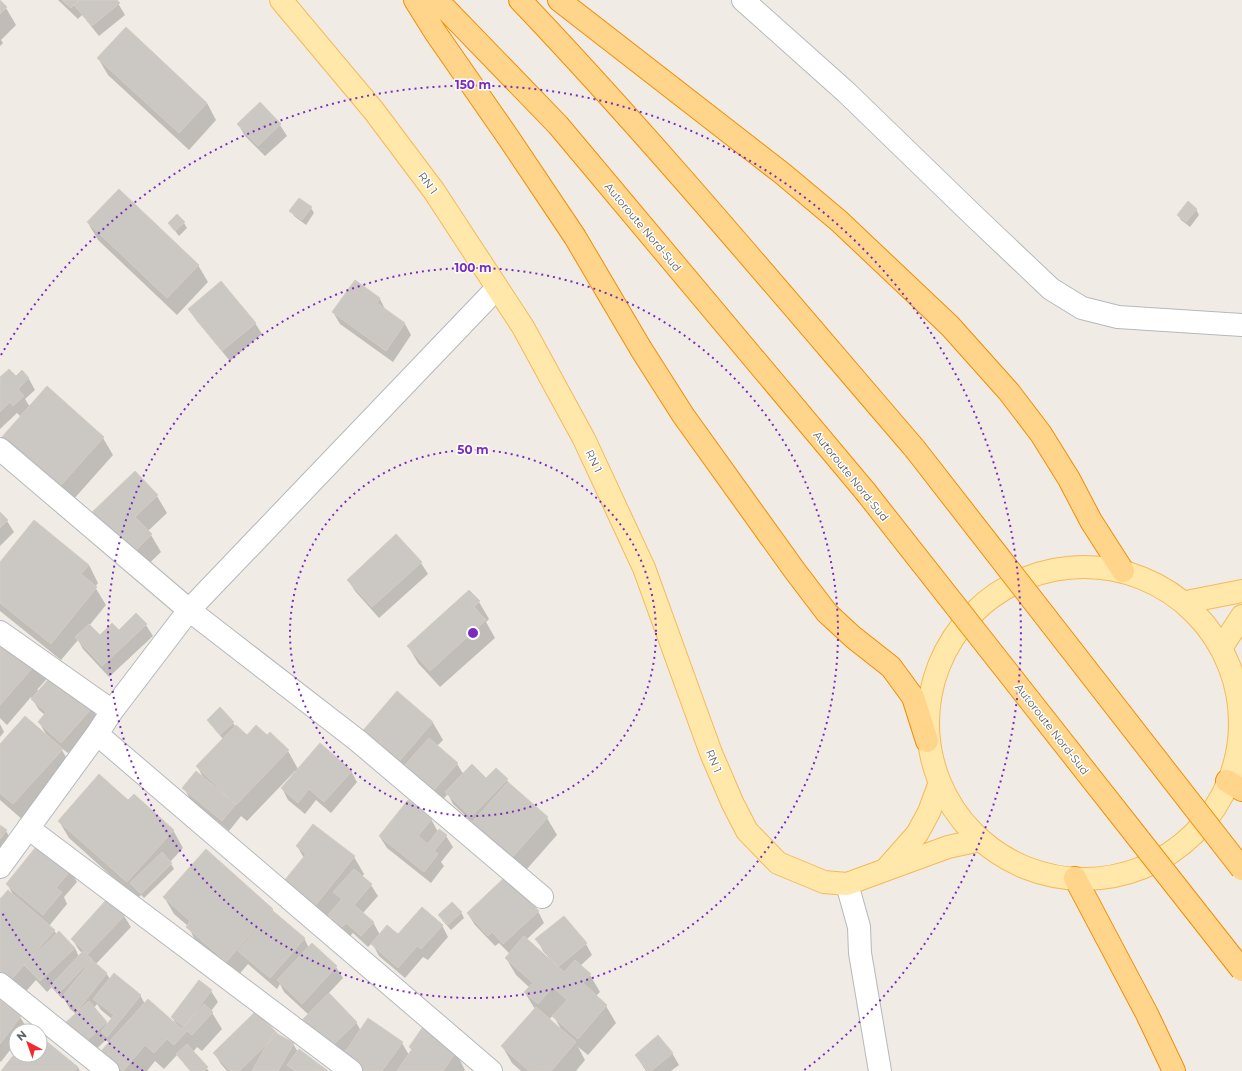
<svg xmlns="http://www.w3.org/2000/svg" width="1242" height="1071" viewBox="0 0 1242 1071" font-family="Montserrat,sans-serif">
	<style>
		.shadow { fill: #0003; fill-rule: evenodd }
		.building { fill: #cbc7c2; stroke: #d5cdc3 }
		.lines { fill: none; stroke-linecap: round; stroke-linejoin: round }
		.minor-casing { stroke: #b5b8bc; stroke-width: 24 }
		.major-casing { stroke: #f7b856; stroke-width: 24 }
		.highway-casing { stroke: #f48d00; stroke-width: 24 }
		.minor { stroke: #fff; stroke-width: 22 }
		.major { stroke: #ffe8aa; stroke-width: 22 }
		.highway { stroke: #ffd58c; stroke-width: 22 }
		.highway-bridge-casing { stroke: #f48d00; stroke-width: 24; stroke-linecap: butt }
		.highway-bridge { stroke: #ffd58c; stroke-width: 22 }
		.ring { fill: none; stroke: #7b2cbf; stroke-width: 2; stroke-dasharray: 2 4 }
		.labels { text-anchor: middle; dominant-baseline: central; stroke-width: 3; stroke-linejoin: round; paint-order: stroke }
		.street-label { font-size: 11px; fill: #5c6266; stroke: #fff }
		.centre { fill: #7b2cbf; stroke: #fff; stroke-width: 2 }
		.ring-label { font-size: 12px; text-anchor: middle; font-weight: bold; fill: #7b2cbf; stroke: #fff; stroke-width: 3; stroke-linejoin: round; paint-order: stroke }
	</style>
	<rect width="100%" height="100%" fill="#f0ece5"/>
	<path class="shadow" d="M58 0H116L125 15 99 36 82 15 78 19Z
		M0 1 6 8 16 25 1 40 3 43 0 46Z
		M98 58 207 103 216 120 189 150 108 75Z
		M238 124 280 125 287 136 265 156 245 136Z
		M311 208 314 213 306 225 294 216 291 211Z
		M1196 209 1199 215 1190 227 1181 220 1178 215Z
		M88 223 198 265 208 282 177 315 98 240Z
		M169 223H184L187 228 179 236Z
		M355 282 380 299 386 311 405 324 411 335 393 362 340 324 333 312Z
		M189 309 255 323 262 334 230 361 196 320Z
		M22 372 29 379 35 390 25 399 30 407 103 438 113 455 64 510 21 417 17 413 0 429V378H16Z
		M135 473 157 496 167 513 148 531 151 535 161 552 137 575 98 534Z
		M0 513 7 521 14 532 0 546Z
		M421 563 428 574 379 618 355 591 348 580Z
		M0 564 89 565 98 583 95 587 106 605 89 626 99 636 119 631 136 614 146 625 153 636 109 677 83 649 78 640 61 660 0 611Z
		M469 591 479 602 489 619 486 622 495 638 440 687 418 663 408 646Z
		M0 621 51 674 37 690 92 708 98 720 68 753 60 747 72 767 24 821 0 800V746L47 736 39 722 45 715 39 710 31 697 7 725 0 718Z
		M397 692 433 723 443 740 437 746 457 764 464 775 486 779 507 780 510 785 547 818 557 835 519 878 473 823 453 804 448 794 441 801 371 751Z
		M208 720 233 723 235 726 247 736H267L288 751 298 769 351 771 357 782 331 813 316 800 305 814 288 800 282 788 296 772 295 771 247 821 241 816 229 831 190 799 184 788 204 779 197 766 223 739 211 725Z
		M0 724 4 732 0 737Z
		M128 802 173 830 183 848 170 862 174 869 144 898 141 895 137 899 69 838 59 821Z
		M431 819 438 832 446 836 453 847 441 862 444 866 431 883 387 848 380 837Z
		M0 826 6 831 16 848 0 868Z
		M297 846 354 857 364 874 362 877 371 885 378 896 363 913 373 922 380 935 398 936 442 925 448 937 428 960 423 957 405 978 379 956 372 943 368 947 353 933 349 937 336 926 330 916 325 922 295 898 304 858Z
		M70 870 77 882 64 897 67 904 49 926 54 930 57 935 75 948 79 957 82 953 79 950 72 939 124 916 131 927 95 965 106 973 110 979 140 995 145 1004 177 1026 172 1017 211 991 218 1002 211 1011 222 1029 202 1051 197 1047 193 1052 209 1071H190L177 1055 164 1069 155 1061 147 1071H115L109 1043 106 1040 90 1055 76 1014 70 1009 63 997 62 999 52 987 47 992 36 980 21 997 0 979V900L14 896 7 884ZM97 1004 101 1010 112 1019 108 1025 94 1008Z
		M164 897 272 909 275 914 304 938 309 948 312 945 336 967 343 978 328 994 356 1022 361 1031 402 1043 409 1055 412 1051 410 1047 456 1053 465 1070 464 1071H350L348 1049H347L336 1060 309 1015 284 992 280 984 277 989 248 964 236 978 197 944 188 926 174 914Z
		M538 911 544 923 526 940 552 961 543 951 537 939 586 944 592 955 580 966 590 975 600 992 596 996 606 1006 616 1023 588 1055 578 1047 585 1060 576 1071H521L512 1063 502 1046 535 1009 525 993 530 988 516 975 506 958 510 954 499 943 495 946 475 925 468 914ZM553 1015 561 1029 549 1020Z
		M461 912 464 918 451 930 442 920 439 915Z
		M0 1001 20 1017 27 1028 24 1031H16V1042L1 1062 0 1061Z
		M277 1034 293 1044 298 1052 326 1071H227L221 1064 214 1053Z
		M40 1037 78 1067 80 1071H2L16 1054V1055H40Z
		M672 1053 679 1065 671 1071H646L636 1056Z"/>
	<path class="building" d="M0 0 7 7 0 14Z
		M62 0H79L71 8Z
		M80 0H117L120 3 92 26 74 5Z
		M126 27 207 103 179 133 97 58Z
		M260 102 281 124 258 146 237 124Z
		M119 189 199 265 167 298 87 222Z
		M299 198 312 207 302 220 289 211Z
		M1188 201 1197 209 1186 222 1177 215Z
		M177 214 185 222 175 231 168 223Z
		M355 280 380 298 377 303 405 323 386 351 332 312Z
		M221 281 256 323 222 351 188 309Z
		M9 369 16 376 22 370 29 378 18 389 24 396 13 406 10 402 0 412V377Z
		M47 386 104 437 54 493 0 439Z
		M135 471 158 495 135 517 152 534 127 559 87 517Z
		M0 512 8 520 0 528Z
		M34 520 89 565 81 574 97 587 51 644 0 603V562Z
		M396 534 422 562 372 607 347 580Z
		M469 590 480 601 474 607 486 620 430 671 407 646Z
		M136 613 147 624 102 666 75 637 89 624 100 635 112 623 119 630Z
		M0 620 42 657 0 705Z
		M54 673 92 708 61 743 38 722 46 712 31 699Z
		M397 691 433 722 396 765 360 734Z
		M220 707 234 722 220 735 207 720Z
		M25 716 63 749 13 804 0 793V744Z
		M236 725 247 735 256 725 267 735 270 732 289 750 236 805 196 766Z
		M429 738 458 763 434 790 405 765Z
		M320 743 352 771 324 802 309 789 298 803 281 788Z
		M472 764 486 778 496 768 508 779 471 817 445 792Z
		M196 771 236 804 222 821 182 788Z
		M99 774 128 800 134 794 174 830 127 882 58 821Z
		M508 782 548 817 509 861 469 826Z
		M408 800 432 819 418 836 428 844 439 829 447 835 434 851 438 854 424 872 379 836Z
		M313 824 355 856 315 906 284 881 306 854 296 846Z
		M0 825 7 830 0 839Z
		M39 843 71 870 56 888 62 892 43 915 6 884Z
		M206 849 273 909 226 962 186 927 190 921 163 897Z
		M162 852 172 863 141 894 130 883Z
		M354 869 372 884 354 905 374 922 361 936 346 923 342 927 328 915 342 899 333 892Z
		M506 876 539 911 503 944 492 932 488 936 467 913Z
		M8 890 55 930 11 980 0 971V899Z
		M107 899 125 915 88 954 71 939Z
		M452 902 462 912 448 925 438 915Z
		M422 907 443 925 421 949 417 946 398 968 371 944 387 925 398 934Z
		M273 911 305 938 270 978 238 951Z
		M564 916 587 943 558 967 535 939Z
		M59 931 75 948 40 981 24 965Z
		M524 936 564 972 575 960 591 974 583 983 607 1005 578 1039 552 1016 567 1000 553 987 538 1004 524 992 533 983 505 958Z
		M312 943 337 966 302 1004 277 980Z
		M83 951 92 959 58 994 50 986Z
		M92 960 107 973 78 1010 62 997Z
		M114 973 141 995 107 1037 101 1032 114 1015 93 999Z
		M199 980 212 990 184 1027 171 1017Z
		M329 993 357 1022 329 1049 301 1021Z
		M148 999 182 1029 204 1004 213 1012 192 1035 187 1031 174 1045 167 1039 154 1053 145 1045 123 1071 101 1051Z
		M0 1000 21 1016 0 1044Z
		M89 1001 107 1022 83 1044 64 1024Z
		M536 1007 576 1042 551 1071H529L501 1046Z
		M256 1011 278 1034 239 1071H230L213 1053Z
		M368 1018 403 1042 382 1071H359L341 1058Z
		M422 1028 456 1052 443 1071H397L412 1049 409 1047Z
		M274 1032 294 1043 278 1071H252Z
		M658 1035 673 1053 651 1071H648L635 1055Z
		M40 1036 78 1067 75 1071H1L16 1052V1055H40Z
		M187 1044 208 1067 204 1071H191L176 1054Z
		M299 1049 328 1071H295L287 1065Z"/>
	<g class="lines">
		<defs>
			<path id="minor" d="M743 0 846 92 974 216 1051 289 1082 308 1118 317 1242 325
				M0 449 189 610 357 740 542 897
				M0 632 112 711
				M97 734 491 1071
				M28 828 351 1071
				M0 867 97 734 112 711 189 610 497 288
				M847 884 859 927 860 953 880 1071
				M0 984 108 1071"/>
			<path id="major" d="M281 0 374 111 434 191 523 327 584 439 644 568 711 753 733 804 747 831 778 863 824 882 847 884 948 847 980 840
				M928 723a156 156 0 1 1 312 0a156 156 0 1 1-312 0Z
				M1186 602 1242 591
				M1223 645 1242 616
				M887 868 917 834 929 812 939 785"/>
			<path id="highway" d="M415 0 435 32 510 140 575 237 641 349 683 415 795 571 827 613 853 637 891 667 913 697 927 741
				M437 0 558 125 865 491
				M520 0C657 144 785 298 915 449
				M559 0 783 174 839 221 950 326 1009 392 1041 434 1069 479 1091 521 1123 571
				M1227 781 1242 790
				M1075 878 1147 1014 1174 1071"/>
		</defs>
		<use href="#minor" class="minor-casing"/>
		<use href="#major" class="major-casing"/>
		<use href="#highway" class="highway-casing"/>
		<use href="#minor" class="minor"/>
		<use href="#major" class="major"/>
		<use href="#highway" class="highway"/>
		<defs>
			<path id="highway-bridge" d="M915 449 1242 869
				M865 491 1242 970"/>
		</defs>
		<use href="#highway-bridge" class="highway-bridge-casing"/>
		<use href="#highway-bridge" class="highway-bridge"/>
	</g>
	<g class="ring">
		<circle cx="473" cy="633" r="183"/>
		<circle cx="473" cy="633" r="365"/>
		<path d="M143 1071A548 548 0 0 1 1 911M1 355A548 548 0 1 1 803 1071"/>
	</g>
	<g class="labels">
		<g class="street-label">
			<text transform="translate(428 183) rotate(54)">RN 1</text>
			<text transform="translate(643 227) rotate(50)">Autoroute Nord-Sud</text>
			<text transform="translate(594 461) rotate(65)">RN 1</text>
			<text transform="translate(851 476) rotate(51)">Autoroute Nord-Sud</text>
			<text transform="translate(1052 729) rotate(52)">Autoroute Nord-Sud</text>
			<text transform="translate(714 761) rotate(68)">RN 1</text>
		</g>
	</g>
	<circle cx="473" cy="633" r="6" class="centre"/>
	<g class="ring-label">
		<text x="473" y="89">150 m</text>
		<text x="473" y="272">100 m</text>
		<text x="473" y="454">50 m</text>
	</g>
	<g transform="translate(28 1043) rotate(319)"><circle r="19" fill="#ffffff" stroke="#bec0c2"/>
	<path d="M0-3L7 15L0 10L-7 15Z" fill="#f02a30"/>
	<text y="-6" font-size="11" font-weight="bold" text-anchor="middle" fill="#5c6266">N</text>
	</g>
</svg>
